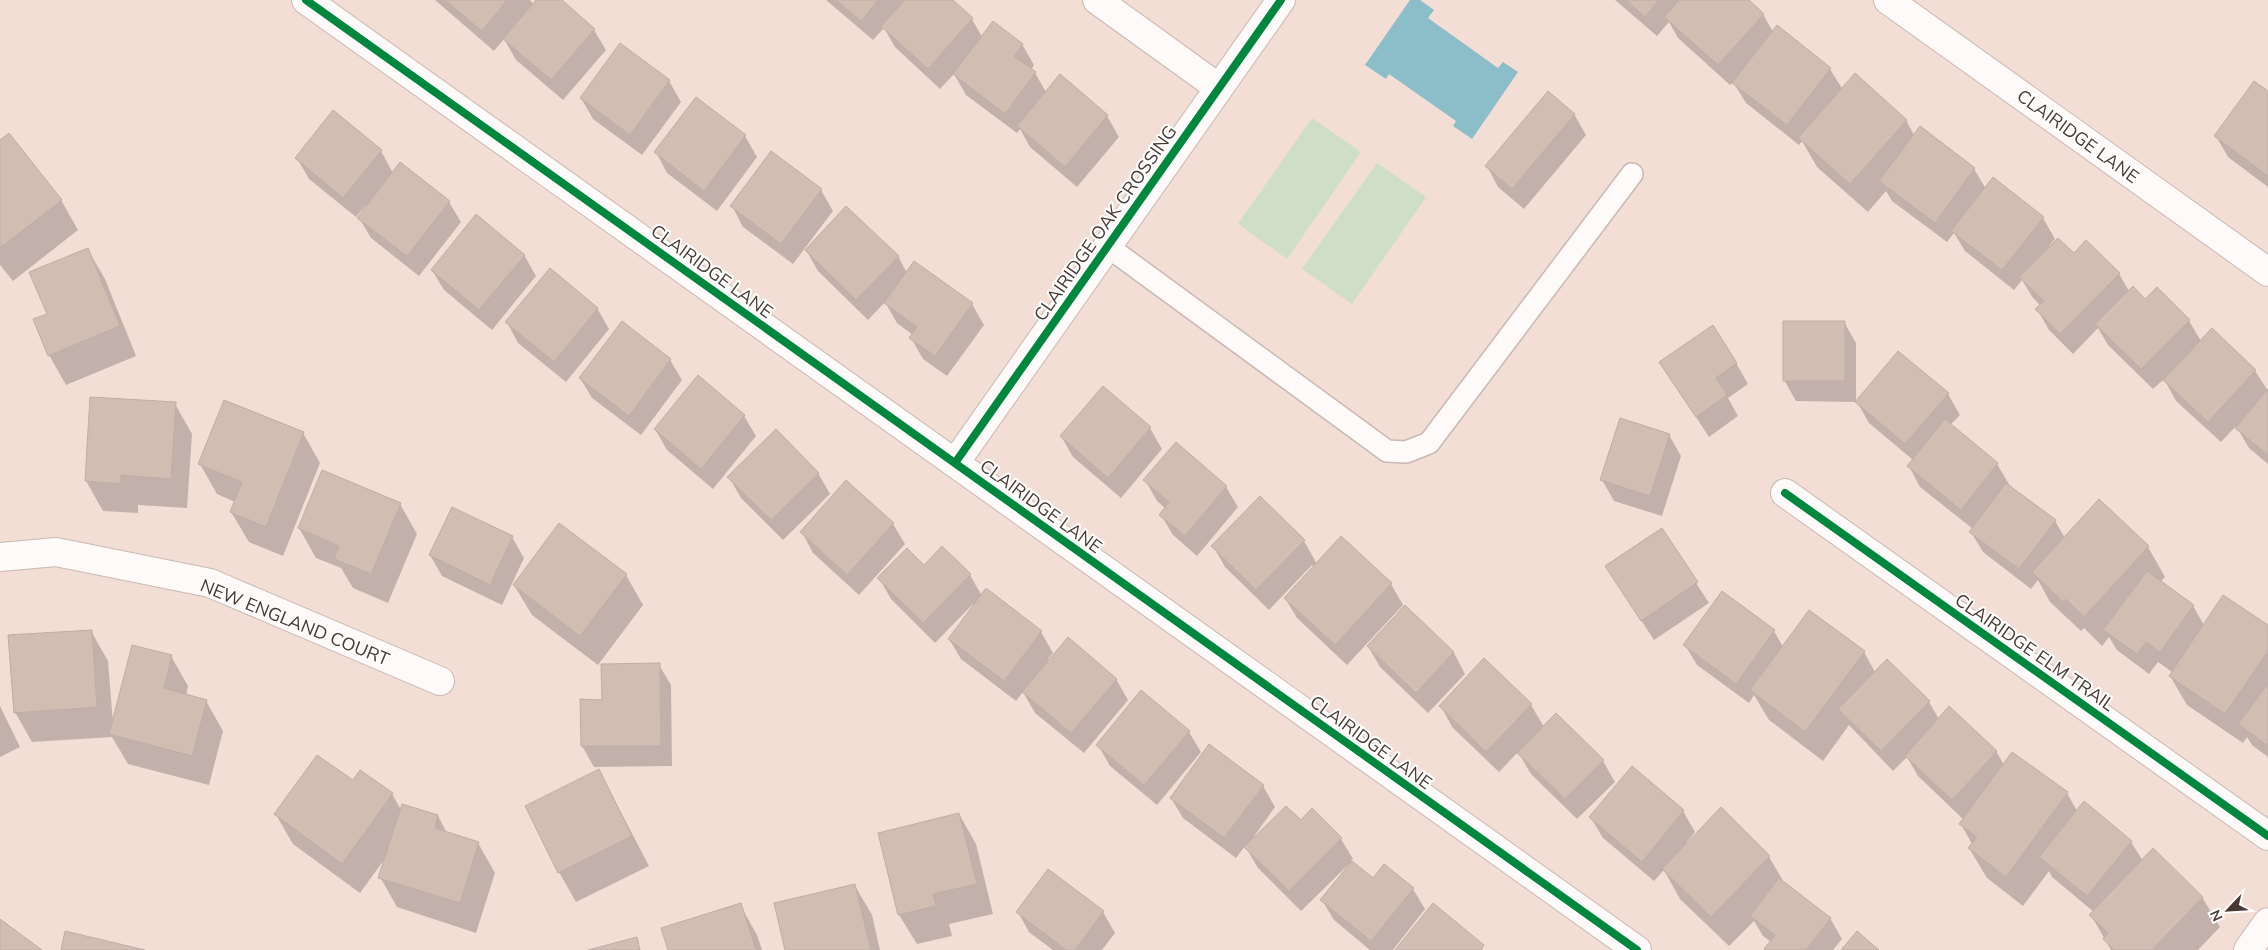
<svg xmlns="http://www.w3.org/2000/svg" width="2268" height="950" viewBox="0 0 2268 950" font-family="Mulish,sans-serif">
	<style>
		.green { fill: #cedec8 }
		.water { fill: #8cbeca }
		.shadow { fill: #0003 }
		.building { fill: #d2bdb3; stroke: #bdaea6 }
		.lines { fill: none; stroke-linecap: round; stroke-linejoin: round }
		.service-casing { stroke: #c8b9b2; stroke-width: 24 }
		.minor-casing { stroke: #c8b9b2; stroke-width: 30 }
		.service { stroke: #fdfaf9; stroke-width: 21 }
		.minor { stroke: #fdfaf9; stroke-width: 28 }
		.cycleway-casing { stroke: #fff; stroke-width: 11 }
		.cycleway { stroke: #00873e; stroke-width: 8 }
		.labels { text-anchor: middle; dominant-baseline: central; stroke-width: 4; stroke-linejoin: round; paint-order: stroke }
		.street-label { font-size: 18px; fill: #473932; stroke: #fff }
	</style>
	<rect width="100%" height="100%" fill="#f2ded5"/>
	<path class="green" d="M1312 118 1361 152 1287 259 1238 224Z
		M1377 163 1426 197 1352 304 1302 269Z"/>
	<path class="water" d="M1410 0H1420L1434 10 1428 18 1498 68 1503 62 1518 72 1472 139 1453 126 1456 121 1389 74 1386 79 1365 65Z"/>
	<path class="shadow" d="M435 0H530L534 5 538 0H560L594 30 606 50 563 100 516 60 504 39 494 51Z
		M826 0H951L972 19 982 37 1022 44 1034 65 1031 70 1035 73 1046 92 1060 76 1107 116 1119 137 1077 187 1030 147 1020 129 1017 133 966 95 954 74 940 89 895 47 884 28 873 40Z
		M1615 0H1747L1763 14 1773 32 1777 26 1830 69 1843 90 1906 120 1914 135 1920 128 1974 169 1986 189 2043 218 2055 239 2049 246 2050 248 2119 274 2129 291 2189 321 2201 341 2212 330 2255 371 2268 391V464L2249 448 2236 426 2221 442 2176 401 2164 379 2153 389 2108 345 2098 328 2073 354 2049 330 2037 309 2041 306 2033 298 2022 280 2014 290 1965 251 1954 233 1947 242 1892 201 1886 191 1868 212 1817 167 1802 141 1799 145 1746 103 1733 82 1730 85 1678 38 1669 22 1657 36Z
		M669 81 681 102 642 155 593 119 581 98Z
		M2268 94V187L2228 157 2216 136Z
		M697 98 745 136 757 157 717 211 667 173 656 152Z
		M1574 114 1586 135 1524 209 1498 187 1487 166Z
		M0 141 61 200 78 230 13 281 0 265Z
		M381 151 393 173 449 202 461 222 419 276 371 238 359 218 367 207 366 205 356 217 309 179 297 158Z
		M821 190 833 211 793 264 743 227 732 206Z
		M88 250 105 279 136 356 66 385 49 355 48 314Z
		M806 250 898 256 907 273 914 262 972 304 984 325 947 376 923 359 911 338 913 335 897 323 885 302 868 320 818 271Z
		M524 255 536 276 492 330 444 290 432 270Z
		M597 308 609 329 566 382 518 343 507 322Z
		M1844 322 1856 343V402L1796 401 1784 380Z
		M670 360 682 380 641 435 592 398 580 378Z
		M1660 362 1736 363 1748 384 1728 398 1738 416 1709 437Z
		M698 377 744 416 756 436 713 489 667 450 655 429Z
		M1948 394 1960 415 1950 425 1997 464 2009 484 2008 486 2055 521 2065 538 2099 501 2148 547 2165 577 2160 582 2193 606 2204 625 2268 626V757L2252 745 2247 737 2243 743 2187 705 2170 676 2172 672 2158 662 2149 674 2117 650 2109 637 2102 646 2084 628 2081 631 2050 602 2038 580 2031 589 1983 552 1971 532 1973 529 1920 487 1909 466 1913 460 1869 423 1857 402Z
		M175 404 192 434 187 508 138 505V513L103 511 86 481Z
		M1150 428 1162 449 1121 498 1073 457 1061 436Z
		M303 433 320 463 283 556 249 542 231 512 235 502 217 494 200 464Z
		M1669 435 1681 456 1662 516 1614 501 1602 480Z
		M818 473 830 494 783 540 741 498 729 477Z
		M1145 480 1226 487 1238 507 1197 556 1173 535 1161 515 1166 509 1157 501Z
		M400 504 417 534 388 603 353 588 341 568 316 558 299 528Z
		M452 508 512 537 524 558 502 605 442 576 430 555Z
		M893 524 905 544 859 595 813 553 802 532Z
		M1661 529 1709 603 1654 640 1606 566Z
		M1304 541 1317 564 1391 584 1403 605 1347 665 1297 618 1285 598 1314 567 1312 565 1269 610 1225 567 1213 546Z
		M924 566 970 575 982 596 1041 632 1053 653 1048 659 1050 660 1116 679 1128 700 1084 753 1035 713 1023 692 1016 701 961 659 949 639 975 605 973 604 935 643 891 599 879 578Z
		M626 575 643 605 598 665 532 615 514 585Z
		M1405 607 1454 653 1465 674 1428 713 1380 667 1368 646Z
		M91 631 108 661 113 723 171 656 188 686 186 696 206 701 223 731 209 785 128 764 112 737 32 742 15 712Z
		M1774 631 1783 647 1864 652 1875 672 1887 660 1929 702 1939 719 1996 751 2004 765 2067 793 2077 811 2131 842 2143 861 2202 897 2220 927 2198 950H2111L2091 915 2094 912 2052 877 2049 871 2023 906 1987 878 1969 848 1972 844 1961 824 1964 820 1918 776 1907 757 1893 771 1849 725 1823 761 1769 720 1754 695 1749 703 1697 665 1685 645Z
		M1484 660 1531 705 1544 727 1603 761 1615 782 1577 819 1531 774 1518 752 1499 772 1452 727 1441 706Z
		M659 665 671 685 672 766 594 767 582 746 603 701Z
		M0 706 20 747 0 757Z
		M1189 732 1201 752 1157 805 1110 766 1098 745Z
		M599 770 649 866 576 902 559 872Z
		M353 782 392 794 401 810 438 816 447 833 478 843 495 873 476 933 397 907 380 877 386 857 360 893 293 844 276 815Z
		M1263 786 1275 807 1247 846 1301 822 1341 839 1353 859 1351 861 1373 880 1413 889 1425 909 1393 950H1370L1334 920 1322 900 1350 865 1349 864 1301 911 1258 868 1245 846 1236 858 1183 818 1171 798Z
		M1721 809 1769 857 1785 884 1830 918 1842 939 1833 950H1767L1771 942 1763 936 1754 921 1729 946 1680 899 1664 870 1654 881 1603 838 1591 818 1683 811 1695 832 1686 843 1687 844Z
		M959 814 976 844 993 914 949 924 952 936 917 944 899 915Z
		M1049 871 1103 912 1115 933 1102 950H1053L1029 932 1018 912Z
		M855 886 872 915 880 950H786Z
		M740 905 757 935 762 950H669Z"/>
	<path class="building" d="M445 0H507L482 31Z
		M536 0H562L595 29 551 80 503 39Z
		M836 0H878L861 21Z
		M905 0H953L973 18 928 69 881 26Z
		M1626 0H1659L1645 17Z
		M1679 0H1749L1764 14 1718 65 1664 17Z
		M993 21 1023 44 1014 56 1036 72 1005 114 953 74Z
		M1777 25 1831 68 1787 125 1732 83Z
		M620 43 670 80 630 135 580 98Z
		M1855 73 1907 120 1850 184 1798 138Z
		M1060 74 1108 115 1065 167 1017 126Z
		M2254 81 2268 91V176L2214 136Z
		M1548 91 1575 114 1512 189 1485 166Z
		M696 97 746 135 704 191 654 152Z
		M333 110 382 150 343 198 295 158Z
		M1920 126 1975 168 1935 223 1879 181Z
		M9 133 62 200 0 248V140Z
		M771 151 822 189 781 244 730 206Z
		M400 162 450 201 407 256 357 218Z
		M1993 177 2044 217 2002 270 1951 231Z
		M846 206 899 256 856 300 805 250Z
		M476 214 525 255 479 310 431 270Z
		M2058 238 2074 253 2086 240 2120 273 2060 334 2035 309 2044 301 2019 277Z
		M88 248 120 326 48 356 33 319 47 314 29 272Z
		M914 261 973 303 935 356 909 338 917 327 884 303Z
		M550 268 598 308 554 362 505 322Z
		M2133 286 2145 299 2157 287 2190 320 2141 369 2095 324Z
		M622 321 671 359 629 416 579 378Z
		M1783 321H1845V381H1783Z
		M1713 325 1737 363 1716 378 1727 395 1696 417 1659 362Z
		M2212 328 2256 370 2208 422 2163 380Z
		M1898 351 1949 393 1905 444 1855 402Z
		M698 375 745 415 701 469 654 429Z
		M1103 386 1151 427 1108 478 1060 436Z
		M2268 389V455L2235 428Z
		M90 397 176 402 171 479 121 475V484L85 481Z
		M224 400 304 432 266 527 230 512 242 482 198 464Z
		M1620 418 1670 434 1650 496 1600 480Z
		M1945 419 1998 463 1961 510 1907 466Z
		M776 429 819 473 771 520 727 477Z
		M1176 442 1227 486 1185 536 1159 515 1169 502 1143 480Z
		M322 470 401 503 371 574 334 559 339 546 298 528Z
		M846 480 894 523 847 575 800 532Z
		M2006 483 2056 520 2019 569 1969 532Z
		M1260 496 1305 540 1256 590 1211 546Z
		M2099 499 2149 546 2084 617 2066 599 2063 602 2032 572Z
		M452 507 513 536 490 585 429 555Z
		M559 523 627 574 580 636 513 585Z
		M1662 528 1698 582 1641 621 1605 566Z
		M1341 536 1392 583 1335 645 1284 598Z
		M942 546 971 574 923 623 877 578 907 548 924 565Z
		M2147 571 2194 605 2160 652 2146 642 2137 654 2103 630Z
		M986 588 1042 631 1004 681 948 639Z
		M1722 591 1775 630 1736 684 1683 645Z
		M2223 595 2268 625V651L2225 714 2169 676Z
		M1405 605 1454 652 1416 693 1367 646Z
		M1809 610 1865 651 1805 732 1750 690Z
		M92 630 97 707 14 713 8 635Z
		M1068 637 1117 679 1071 733 1022 692Z
		M132 645 172 655 164 688 207 700 192 756 109 734Z
		M1484 658 1532 704 1486 752 1439 706Z
		M1887 659 1930 701 1881 751 1838 709Z
		M660 663 661 746H581L580 699 602 700 601 664Z
		M2268 684V746L2238 724Z
		M1141 690 1190 731 1144 785 1096 745Z
		M1949 706 1997 751 1952 800 1905 756Z
		M1556 713 1604 760 1565 799 1517 753Z
		M1209 744 1264 785 1224 838 1170 798Z
		M2012 752 2068 792 2006 877 1968 848 1977 837 1959 824Z
		M317 755 353 780 360 770 393 793 342 864 274 814Z
		M1632 766 1684 810 1642 862 1589 817Z
		M599 769 632 836 558 873 525 806Z
		M2084 801 2132 841 2087 896 2039 857Z
		M402 804 438 815 435 828 479 842 460 903 378 878Z
		M1286 806 1301 820 1312 808 1342 838 1289 891 1244 847Z
		M1721 807 1770 856 1711 917 1662 869Z
		M959 813 977 884 933 894 936 906 898 915 878 833Z
		M2153 848 2203 897 2152 950H2114L2103 939 2108 933 2089 915Z
		M1352 861 1373 878 1384 864 1414 888 1371 941 1320 900Z
		M1048 869 1104 911 1075 950H1066L1016 912Z
		M1779 878 1831 918 1806 950H1766L1764 949 1775 935 1750 916Z
		M855 884 871 950H785L774 903Z
		M741 903 756 950H668L661 928Z
		M1433 903 1484 945 1481 950H1395Z
		M0 919 42 950H0Z
		M65 931 145 950H61Z
		M1857 931 1879 950H1841Z
		M637 937 640 950H588Z"/>
	<g class="lines">
		<defs>
			<path id="service" d="M1107 246 1387 451 1406 452 1429 443 1632 174"/>
			<path id="minor" d="M306 0 1637 950
				M1097 0 1219 88
				M1888 0 2268 272
				M955 463 1281 0
				M1785 493 2268 836
				M0 557 56 552 210 583 440 681
				M2248 950 2268 922"/>
		</defs>
		<use href="#service" class="service-casing"/>
		<use href="#minor" class="minor-casing"/>
		<use href="#service" class="service"/>
		<use href="#minor" class="minor"/>
		<defs>
			<path id="cycleway" d="M306 0 1637 950
				M955 463 1281 0
				M1785 493 2268 836"/>
		</defs>
		<use href="#cycleway" class="cycleway-casing"/>
		<use href="#cycleway" class="cycleway"/>
	</g>
	<g class="labels">
		<g class="street-label">
			<text transform="translate(2078 136) rotate(36)">CLAIRIDGE LANE</text>
			<text transform="translate(1105 223) rotate(-55)">CLAIRIDGE OAK CROSSING</text>
			<text transform="translate(712 271) rotate(36)">CLAIRIDGE LANE</text>
			<text transform="translate(1041 506) rotate(36)">CLAIRIDGE LANE</text>
			<text transform="translate(295 622) rotate(22)">NEW ENGLAND COURT</text>
			<text transform="translate(2035 652) rotate(35)">CLAIRIDGE ELM TRAIL</text>
			<text transform="translate(1371 742) rotate(36)">CLAIRIDGE LANE</text>
		</g>
	</g>
	<g transform="translate(2228 910) rotate(245)" stroke="#ffffff" stroke-width="4" paint-order="stroke">
	<path d="M0-4L9 19L0 12L-9 19Z" fill="#473932"/>
	<text y="-8" font-size="14" font-weight="bold" text-anchor="middle" fill="#473932">N</text>
	</g>
</svg>
